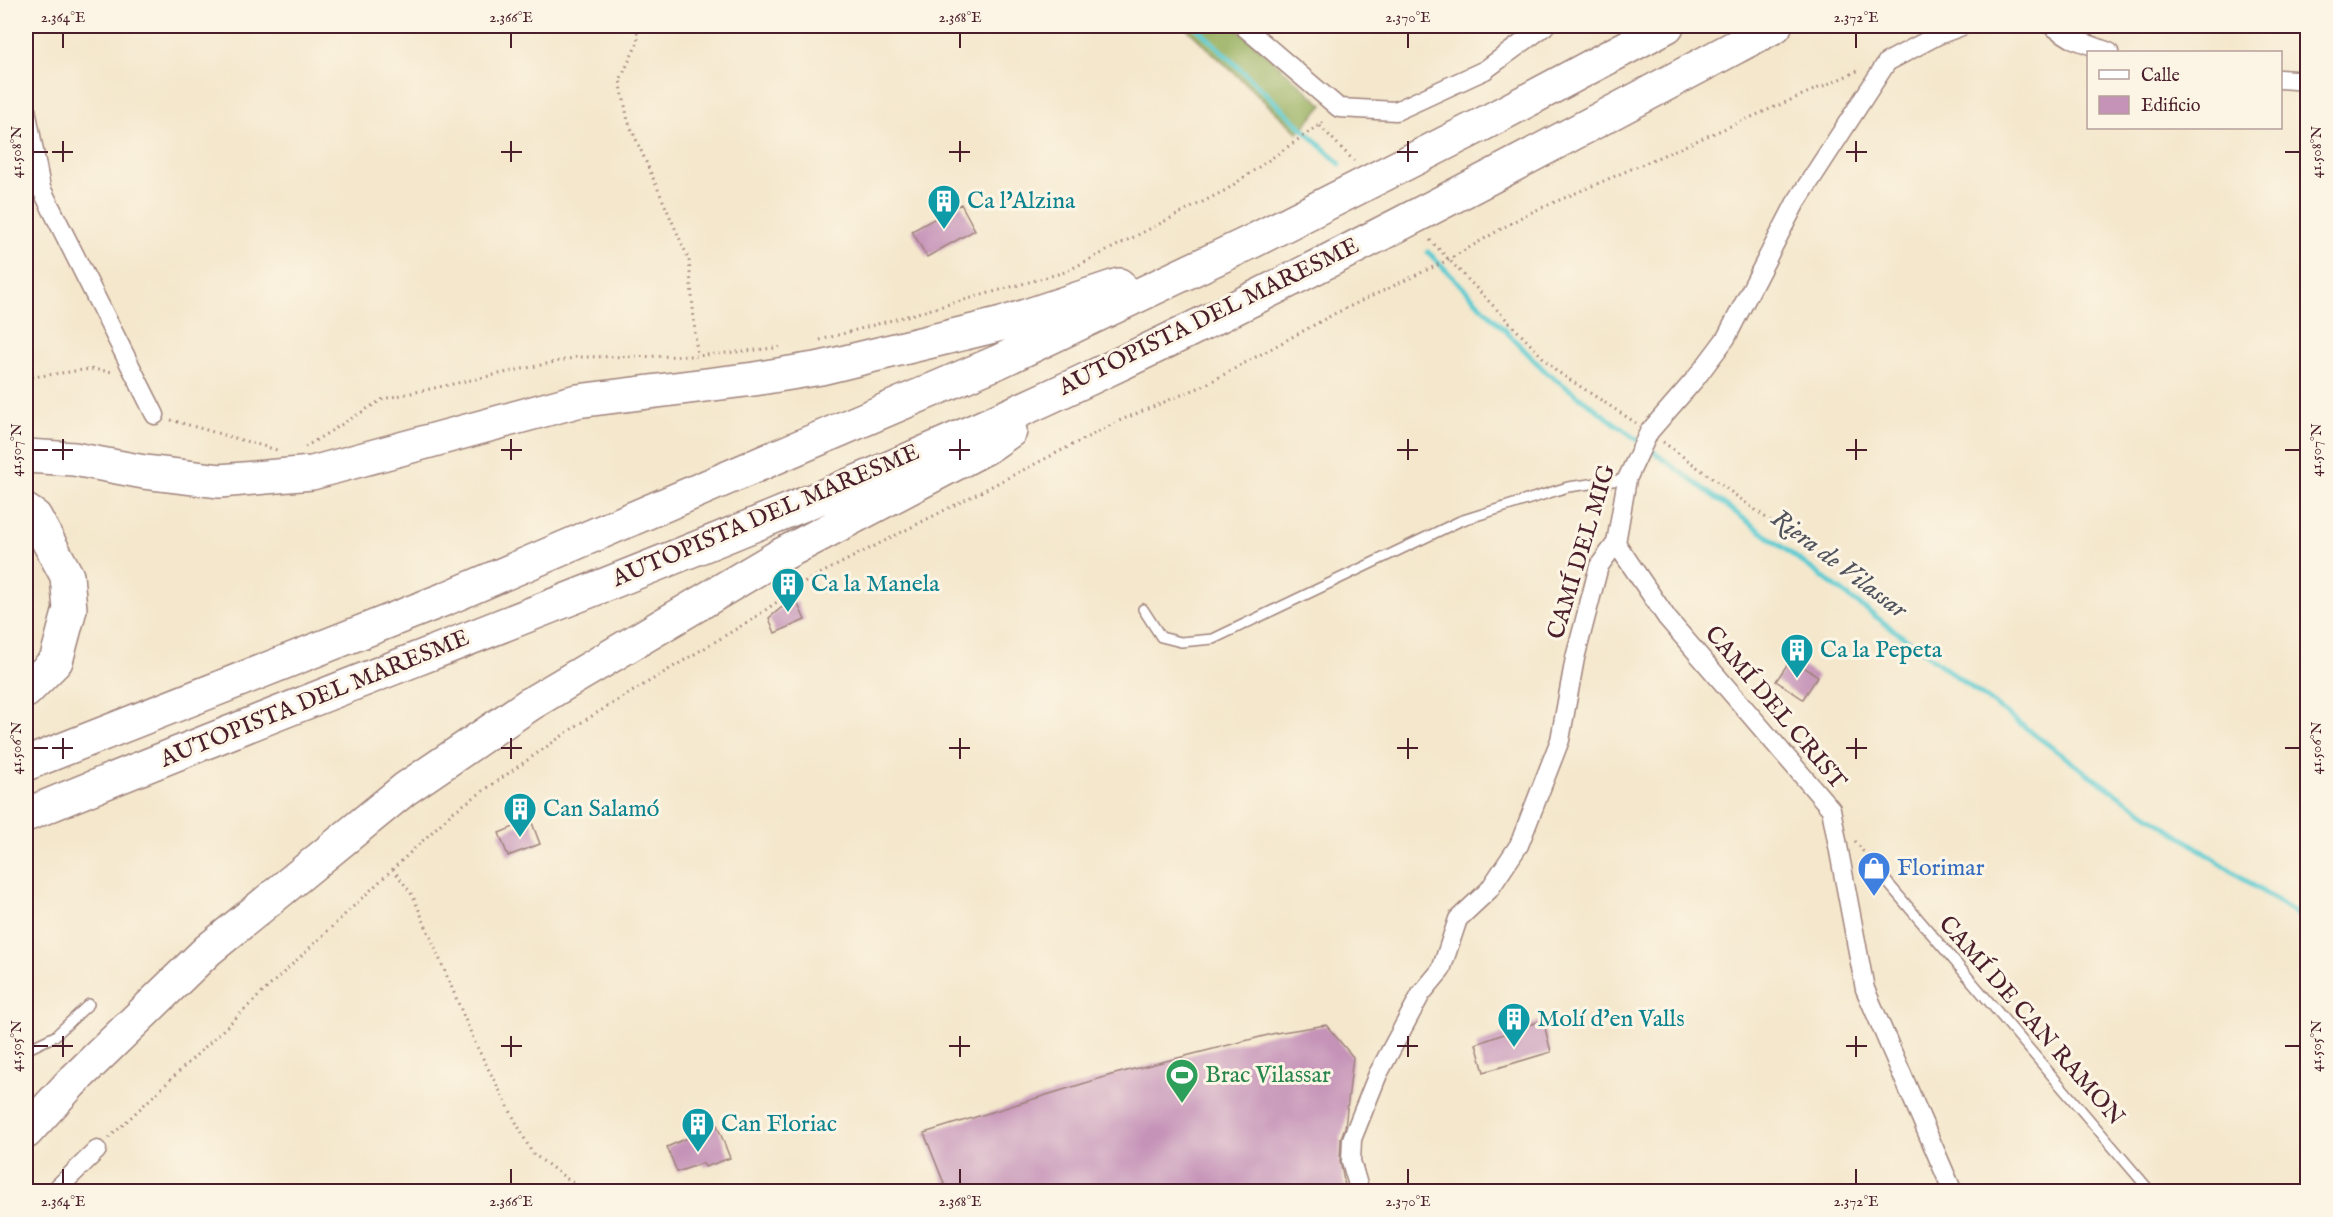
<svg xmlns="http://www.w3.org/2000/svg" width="2333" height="1217" viewBox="0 0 2333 1217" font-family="'IM FELL English',serif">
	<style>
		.forest { fill: #99b162; stroke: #726846; stroke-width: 1.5 }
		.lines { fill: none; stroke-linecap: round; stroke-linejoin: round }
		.stream { stroke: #5dcbd1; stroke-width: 5 }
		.building { fill: #c593b8 }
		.lane-casing { stroke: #9f837c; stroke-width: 12 }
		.street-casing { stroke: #9f837c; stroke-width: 21 }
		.highway-casing { stroke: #9f837c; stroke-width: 36 }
		.path { stroke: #9f837c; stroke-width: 3; stroke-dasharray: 1.5 4.5; stroke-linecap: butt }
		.lane { stroke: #fff; stroke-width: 9 }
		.street { stroke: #fff; stroke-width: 18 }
		.highway { stroke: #fff; stroke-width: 33 }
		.ticks { fill: none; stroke: #4a1f2b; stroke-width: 2 }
		.labels { text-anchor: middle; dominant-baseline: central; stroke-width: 6; stroke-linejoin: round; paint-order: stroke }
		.culture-label { font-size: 24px; fill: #0d838f; stroke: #fcf5e5; text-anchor: start }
		.street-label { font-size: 24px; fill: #4a1f2b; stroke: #fcf5e5 }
		.shop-label { font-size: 24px; fill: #366cbe; stroke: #fcf5e5; text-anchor: start }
		.leisure-label { font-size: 24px; fill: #27864d; stroke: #fcf5e5; text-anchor: start }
		.water-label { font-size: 26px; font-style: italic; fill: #50535d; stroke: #fcf5e5 }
		.neatline { fill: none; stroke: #4a1f2b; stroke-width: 2 }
		.ticks-label { font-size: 15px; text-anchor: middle; fill: #4a1f2b }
	</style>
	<rect width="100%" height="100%" fill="#fcf5e5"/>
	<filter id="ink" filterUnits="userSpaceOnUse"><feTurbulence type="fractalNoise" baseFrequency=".0167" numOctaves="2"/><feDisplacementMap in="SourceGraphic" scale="12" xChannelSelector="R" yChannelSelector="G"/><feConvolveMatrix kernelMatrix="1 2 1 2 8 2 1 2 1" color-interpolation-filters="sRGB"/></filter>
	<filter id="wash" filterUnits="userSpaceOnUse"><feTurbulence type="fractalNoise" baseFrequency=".008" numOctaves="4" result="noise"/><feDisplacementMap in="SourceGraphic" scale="24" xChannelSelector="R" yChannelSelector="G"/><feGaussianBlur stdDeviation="1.35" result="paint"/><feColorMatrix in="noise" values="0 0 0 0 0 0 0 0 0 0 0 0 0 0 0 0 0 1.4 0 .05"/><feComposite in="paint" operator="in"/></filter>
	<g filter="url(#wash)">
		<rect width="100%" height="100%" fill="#f4e7cc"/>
		<path class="forest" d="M1184 26H1234L1323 105 1298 133Z"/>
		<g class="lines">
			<path class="stream" d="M1195 26 1340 164
				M1428 252 1546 372 2092 777 2308 922"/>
		</g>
		<g id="blocks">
			<path class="building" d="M961 204 975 230 927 257 912 231Z
				M797 602 805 620 775 633 769 618 781 608Z
				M1791 659 1818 676 1803 699 1776 681Z
				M531 820 540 844 508 856 499 833Z
				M1543 1020 1551 1052 1484 1072 1476 1044Z
				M1326 1025 1353 1057 1345 1127 1341 1138 1340 1161 1346 1191H947L924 1133 1111 1075 1276 1033Z
				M717 1125 730 1158 705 1167 703 1163 677 1172 667 1147Z"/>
		</g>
	</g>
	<g filter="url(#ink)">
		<use href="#blocks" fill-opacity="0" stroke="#9f837c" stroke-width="1.5"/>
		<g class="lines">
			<defs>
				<path id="lane" d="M1143 609 1161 637 1181 642 1213 639 1460 521 1568 487 1627 479
					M1882 876 2151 1192
					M26 1050 55 1036 89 1004"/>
				<path id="street" d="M1243 26 1339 108 1396 111 1485 70 1545 26
					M2052 26 2071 38 2109 52
					M2280 79 2308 81
					M26 109 41 188 155 415
					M1616 543 1667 618 1831 809 1865 989 1953 1192
					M54 1192 97 1150
					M1360 1192 1351 1161 1352 1139 1378 1074 1421 994 1441 970 1458 919 1489 890 1519 845 1560 740 1575 658 1599 566 1616 543 1627 479 1649 432 1696 378 1726 338 1795 204 1887 62 1938 35 1962 26"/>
				<path id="highway" d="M26 456 74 459 144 472 220 481 312 473 577 401 754 379 821 368 1002 324 1119 285
					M26 511 35 517 67 576 70 609 56 661 26 691
					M26 764 445 599 1000 361 1255 240 1483 124 1667 26
					M26 815C379 668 741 542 1088 379 1321 269 1548 147 1775 26
					M26 1132 71 1083 208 950 405 789 530 704 781 555 987 447 1010 431"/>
			</defs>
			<use href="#lane" class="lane-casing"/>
			<use href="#street" class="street-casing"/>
			<use href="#highway" class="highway-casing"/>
			<path class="path" d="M637 26 638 42 620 80 628 121 689 260 697 356
				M1320 126 1354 161
				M1430 240 1555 370 1636 423
				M820 340 1065 272 1226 190 1326 120
				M26 378 90 369 114 372
				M171 420 277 450
				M1663 442 1829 564
				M305 447 383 399 578 357 697 356 784 347
				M1855 841 1875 867
				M393 869 413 896 476 1045 532 1153 585 1192
				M109 1138 453 812 582 722 751 620 810 579 1121 420 1203 386 1334 314 1448 260 1525 215 1860 70"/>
			<use href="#lane" class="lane"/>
			<use href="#street" class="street"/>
			<use href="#highway" class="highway"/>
		</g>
	</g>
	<path class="ticks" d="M63 33V48M511 33V48M960 33V48M1408 33V48M1856 33V48M63 141V162M511 141V162M960 141V162M1408 141V162M1856 141V162M33 152H48M52 152H73M501 152H522M949 152H970M1397 152H1418M1846 152H1867M2285 152H2300M63 439V460M511 439V460M960 439V460M1408 439V460M1856 439V460M33 450H48M52 450H73M501 450H522M949 450H970M1397 450H1418M1846 450H1867M2285 450H2300M63 738V759M511 738V759M960 738V759M1408 738V759M1856 738V759M33 748H48M52 748H73M501 748H522M949 748H970M1397 748H1418M1846 748H1867M2285 748H2300M63 1036V1057M511 1036V1057M960 1036V1057M1408 1036V1057M1856 1036V1057M33 1046H48M52 1046H73M501 1046H522M949 1046H970M1397 1046H1418M1846 1046H1867M2285 1046H2300M63 1169V1184M511 1169V1184M960 1169V1184M1408 1169V1184M1856 1169V1184"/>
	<defs>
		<symbol id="building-pin" viewBox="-11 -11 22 30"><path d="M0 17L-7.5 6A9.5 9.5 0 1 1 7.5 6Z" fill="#0f9aa8" stroke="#fcf5e5"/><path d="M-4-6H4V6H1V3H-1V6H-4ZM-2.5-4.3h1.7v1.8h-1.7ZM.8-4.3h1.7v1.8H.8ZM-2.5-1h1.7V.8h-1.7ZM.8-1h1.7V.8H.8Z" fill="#fff"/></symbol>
		<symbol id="shop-pin" viewBox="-11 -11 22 30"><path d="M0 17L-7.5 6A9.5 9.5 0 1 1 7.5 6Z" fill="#3f7fe0" stroke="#fcf5e5"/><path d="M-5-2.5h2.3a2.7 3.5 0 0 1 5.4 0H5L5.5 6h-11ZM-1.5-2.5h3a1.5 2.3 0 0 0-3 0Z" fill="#fff"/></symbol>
		<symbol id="stadium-pin" viewBox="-11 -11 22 30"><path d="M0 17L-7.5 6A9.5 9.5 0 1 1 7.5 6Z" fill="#2e9e5b" stroke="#fcf5e5"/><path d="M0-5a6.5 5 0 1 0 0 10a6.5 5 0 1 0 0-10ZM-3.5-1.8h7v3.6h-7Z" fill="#fff"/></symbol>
	</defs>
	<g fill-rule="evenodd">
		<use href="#building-pin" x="925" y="182" width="38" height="52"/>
		<use href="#building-pin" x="769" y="565" width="38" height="52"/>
		<use href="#building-pin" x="1778" y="631" width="38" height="52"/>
		<use href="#building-pin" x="501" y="790" width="38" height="52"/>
		<use href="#shop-pin" x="1855" y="849" width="38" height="52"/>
		<use href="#building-pin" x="1495" y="1000" width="38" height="52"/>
		<use href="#stadium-pin" x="1163" y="1056" width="38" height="52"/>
		<use href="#building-pin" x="679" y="1105" width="38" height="52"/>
	</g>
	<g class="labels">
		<g class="culture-label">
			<text x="967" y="201">Ca l'Alzina</text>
			<text x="811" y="584">Ca la Manela</text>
			<text x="1820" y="650">Ca la Pepeta</text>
			<text x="543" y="809">Can Salamó</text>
			<text x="1537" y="1019">Molí d'en Valls</text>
			<text x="721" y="1124">Can Floriac</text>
		</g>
		<g class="street-label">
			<text transform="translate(1209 317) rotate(-26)">AUTOPISTA DEL MARESME</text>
			<text transform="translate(766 516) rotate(-23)">AUTOPISTA DEL MARESME</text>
			<text transform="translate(1582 552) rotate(-73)">CAMÍ DEL MIG</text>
			<text transform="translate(315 699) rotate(-22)">AUTOPISTA DEL MARESME</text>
			<text transform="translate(1775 708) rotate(50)">CAMÍ DEL CRIST</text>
			<text transform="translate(2031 1021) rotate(49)">CAMÍ DE CAN RAMON</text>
		</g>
		<g class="shop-label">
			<text x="1897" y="868">Florimar</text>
		</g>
		<g class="leisure-label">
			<text x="1205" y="1075">Brac Vilassar</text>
		</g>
		<g class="water-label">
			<text transform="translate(1839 564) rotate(37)">Riera de Vilassar</text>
		</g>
	</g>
	<rect width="2333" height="1217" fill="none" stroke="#fcf5e5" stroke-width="66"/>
	<rect x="2087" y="51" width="195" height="78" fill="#fcf5e5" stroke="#b59f9b" stroke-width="1.5"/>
	<rect x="2099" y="70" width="30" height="9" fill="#ffffff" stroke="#b59f9b" stroke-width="1.5"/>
	<text x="2141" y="81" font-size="18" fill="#4a1f2b">Calle</text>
	<rect x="2099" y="96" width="30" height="18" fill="#c593b8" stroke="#b59f9b" stroke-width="1.5"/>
	<text x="2141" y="111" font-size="18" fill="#4a1f2b">Edificio</text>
	<rect x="33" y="33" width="2267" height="1151" class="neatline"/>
	<g class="ticks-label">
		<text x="63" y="22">2.364°E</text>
		<text x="511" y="22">2.366°E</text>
		<text x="960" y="22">2.368°E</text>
		<text x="1408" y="22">2.370°E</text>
		<text x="1856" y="22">2.372°E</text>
		<text transform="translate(16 152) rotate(-90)" y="5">41.508°N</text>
		<text transform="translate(2316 152) rotate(-90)" y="5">41.508°N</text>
		<text transform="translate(16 450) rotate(-90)" y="5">41.507°N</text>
		<text transform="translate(2316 450) rotate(-90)" y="5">41.507°N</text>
		<text transform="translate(16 748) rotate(-90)" y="5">41.506°N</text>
		<text transform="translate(2316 748) rotate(-90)" y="5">41.506°N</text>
		<text transform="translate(16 1046) rotate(-90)" y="5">41.505°N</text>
		<text transform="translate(2316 1046) rotate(-90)" y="5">41.505°N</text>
		<text x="63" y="1206">2.364°E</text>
		<text x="511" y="1206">2.366°E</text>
		<text x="960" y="1206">2.368°E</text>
		<text x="1408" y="1206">2.370°E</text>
		<text x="1856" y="1206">2.372°E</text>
	</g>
</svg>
